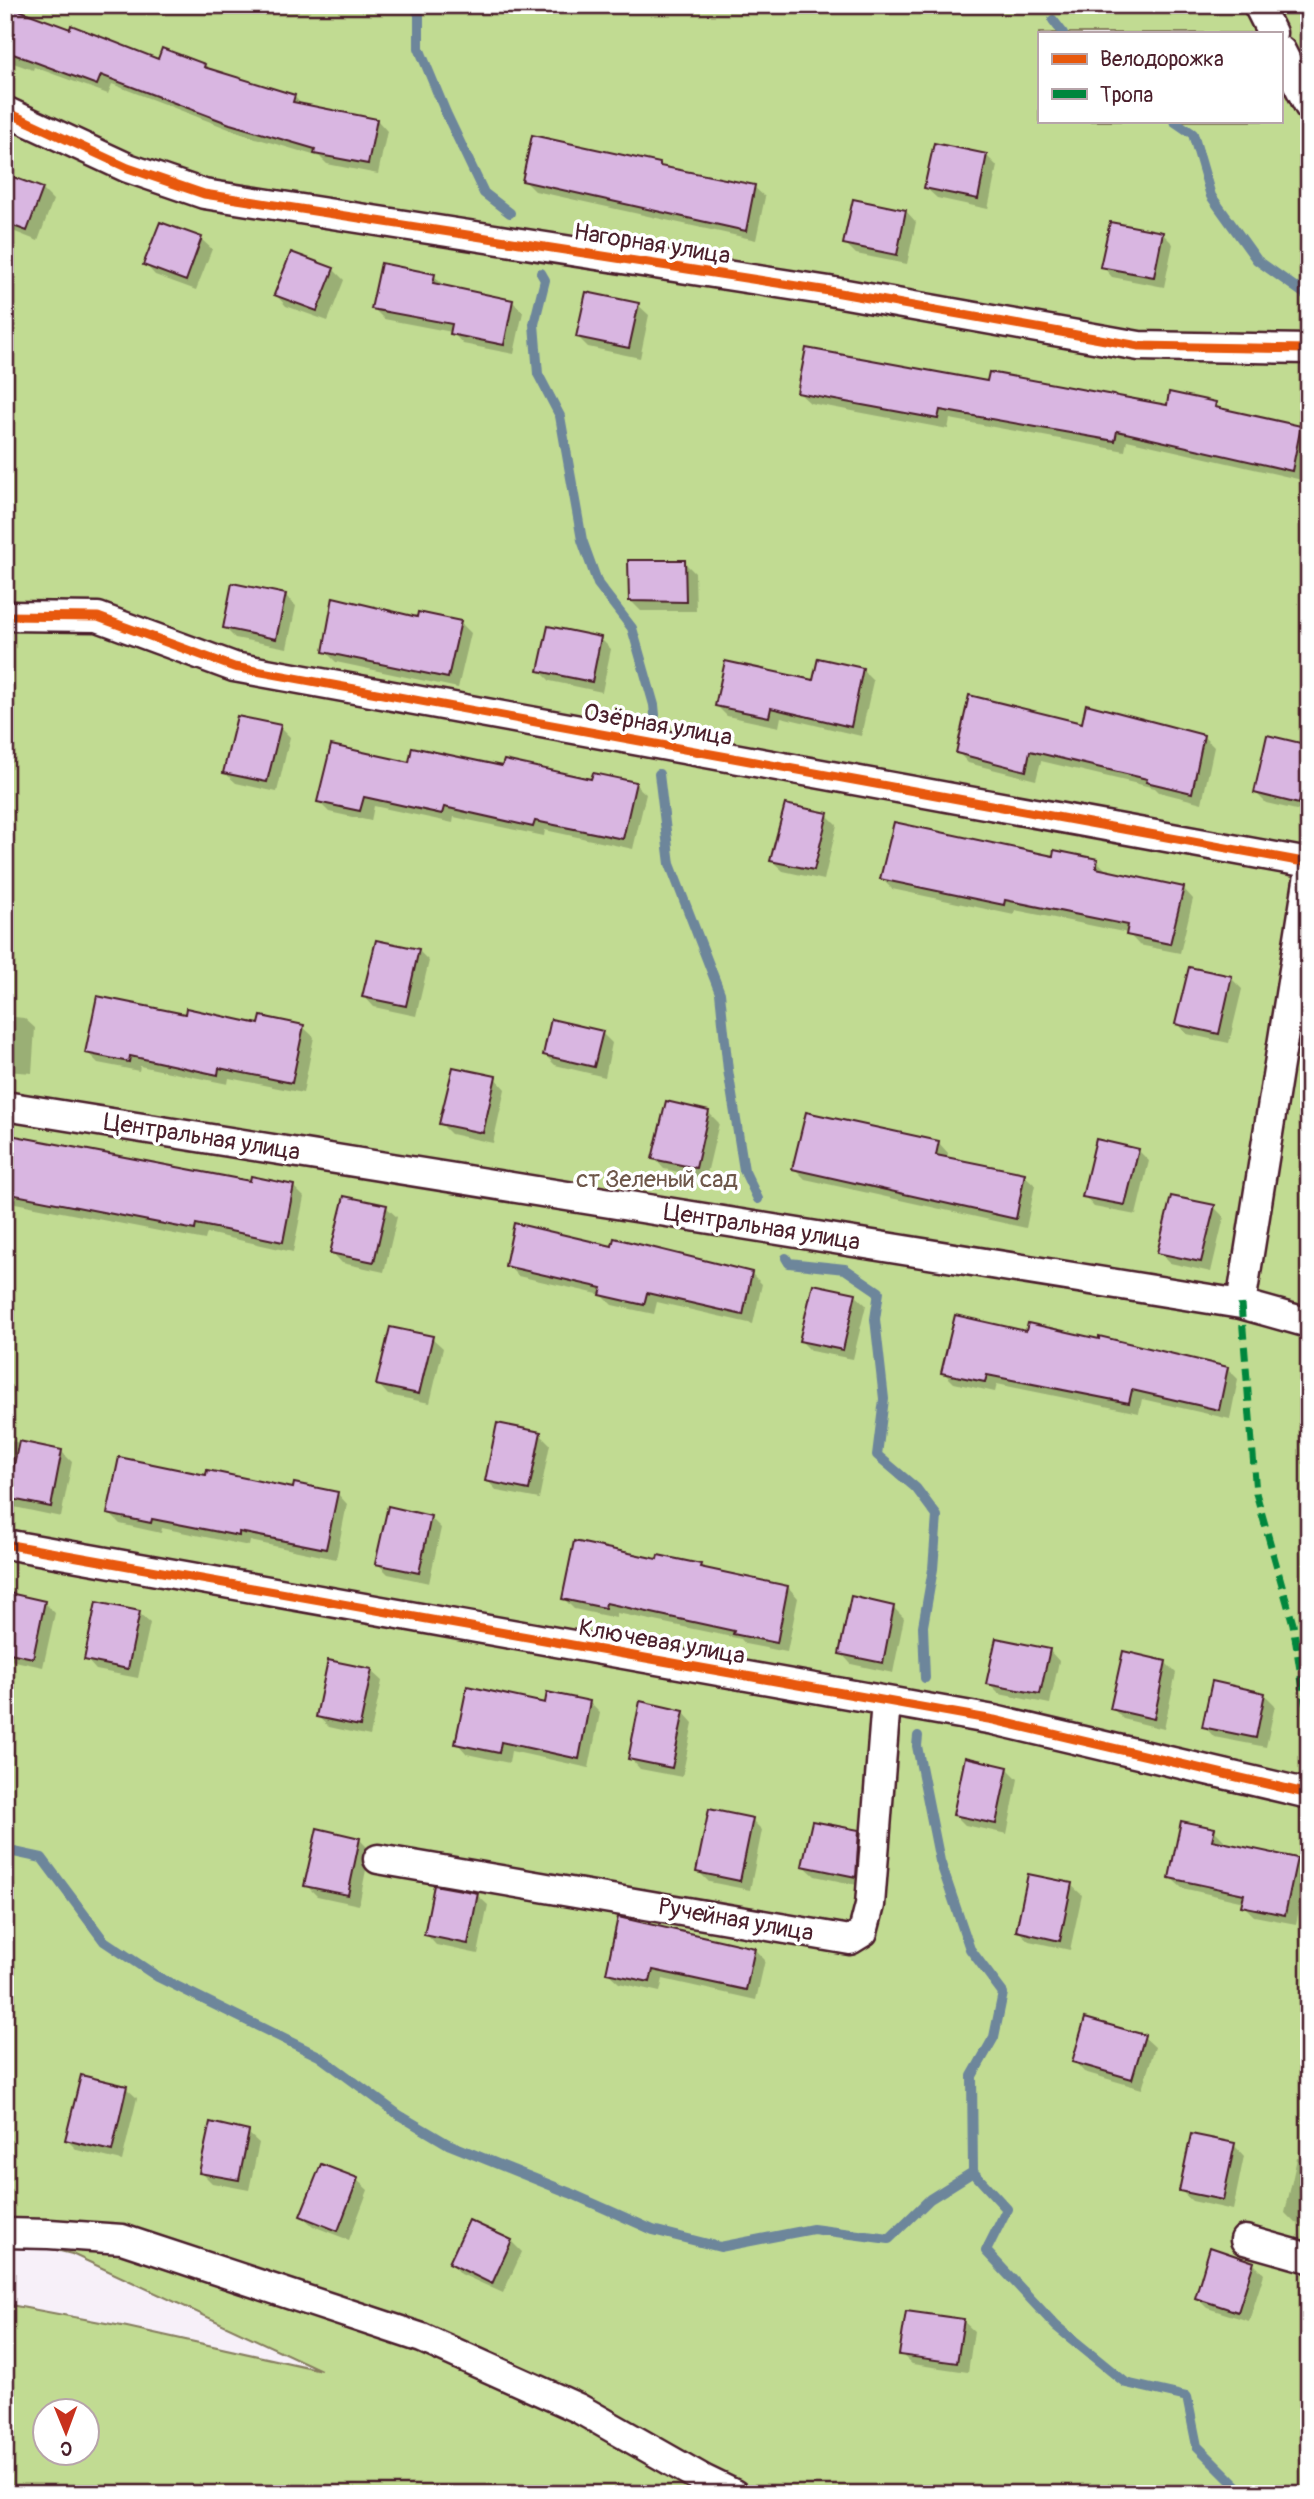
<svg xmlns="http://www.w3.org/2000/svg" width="1314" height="2499" viewBox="0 0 1314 2499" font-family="Pangolin,sans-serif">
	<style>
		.green { fill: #c1db92; stroke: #867d5e; stroke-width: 2; fill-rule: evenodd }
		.shadow { fill: #0003 }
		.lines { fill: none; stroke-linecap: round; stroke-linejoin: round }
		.stream { stroke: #6d869b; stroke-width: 10 }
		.building { fill: #d9b6e1; stroke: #4a1f2b; stroke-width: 2 }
		.minor-casing { stroke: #4a1f2b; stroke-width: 33 }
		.minor { stroke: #fff; stroke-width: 28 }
		.quiet { stroke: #00873e; stroke-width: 7; stroke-dasharray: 14 7; stroke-linecap: butt }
		.cycleway-casing { stroke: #fff; stroke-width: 13 }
		.cycleway { stroke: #e8590c; stroke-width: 9 }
		.labels { text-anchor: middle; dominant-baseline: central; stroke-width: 7; stroke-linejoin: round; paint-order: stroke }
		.street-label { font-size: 24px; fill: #4a1f2b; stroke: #fff }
		.park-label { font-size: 24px; fill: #6e574a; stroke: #fff }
	</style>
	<rect width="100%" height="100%" fill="#f7f0f9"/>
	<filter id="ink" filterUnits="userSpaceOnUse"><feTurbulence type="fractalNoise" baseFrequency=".0143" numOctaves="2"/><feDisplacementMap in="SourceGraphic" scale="14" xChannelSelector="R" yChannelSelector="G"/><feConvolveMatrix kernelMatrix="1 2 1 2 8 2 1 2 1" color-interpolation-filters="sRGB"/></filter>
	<g filter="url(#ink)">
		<path class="green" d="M5 5H1309V2494H5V2304L127 2327 321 2370 72 2254 5 2237ZM1039 33H1281V121H1039ZM46 2412H88V2454H46Z"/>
		<path class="shadow" d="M5 7 159 61 204 65 210 71 294 96 303 106 377 120 387 131 378 174 327 164 320 157 242 134 112 84 108 94 34 67 33 70 5 60Z
			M986 155 997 166 988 209 937 198 926 188Z
			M659 165 662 168 754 187 765 197 756 240 535 191 524 180Z
			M5 176 42 189 53 200 38 241 5 228Z
			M906 211 916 222 907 264 856 254 845 243Z
			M161 224 201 239 212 249 196 290 155 275 145 264Z
			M1162 233 1173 244 1164 287 1112 277 1102 266Z
			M333 269 344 280 328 321 286 306 276 295Z
			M434 276 444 286 512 301 523 312 514 354 463 344 452 332 384 319 373 308Z
			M638 305 649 315 640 358 588 347 578 337Z
			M988 384 1168 407 1216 404 1222 411 1300 427 1309 436 1302 480 1127 440 1125 451 950 419 948 429 810 403 799 393Z
			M684 562 695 573 696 611H641L630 600Z
			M285 595 296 606 287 648 235 638 225 628Z
			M418 619 461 623 471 633 458 688 336 662 325 651Z
			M600 638 611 649 602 692 550 681 540 671Z
			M862 670 873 681 861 736 781 717 779 727 727 716 717 706Z
			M1083 725 1204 737 1214 747 1202 803 1159 792 1155 788 1041 761 1036 780 968 763 958 752Z
			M280 727 290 737 277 792 236 783 225 773Z
			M1309 746V813L1266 803 1256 793Z
			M503 768 593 781 635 784 646 794 633 849 545 830 544 836 454 817 453 823 374 806 371 821 329 812 319 802Z
			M827 815 837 825 824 880 783 871 772 861Z
			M1054 858 1097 861 1107 871 1183 888 1193 899 1180 953 1139 945 1128 933 1015 910 1014 915 892 889 882 879Z
			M418 950 429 961 416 1016 374 1007 364 996Z
			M1231 978 1242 989 1229 1043 1187 1034 1177 1024Z
			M5 1016 24 1018 35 1028 32 1073 5 1071Z
			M186 1016 261 1026 303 1027 314 1037 303 1093 229 1078 228 1084 140 1066 139 1071 98 1063 87 1052Z
			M602 1033 612 1043 605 1077 555 1065 545 1055Z
			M495 1078 505 1089 493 1143 451 1134 441 1124Z
			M708 1112 719 1123 706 1178 664 1169 654 1158Z
			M5 1135 251 1183 293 1186 304 1197 293 1252 207 1233 205 1240 5 1201Z
			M938 1142 948 1153 947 1159 1024 1175 1035 1185 1026 1228 805 1179 794 1168Z
			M1138 1150 1149 1161 1136 1215 1094 1207 1084 1196Z
			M386 1207 397 1217 384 1272 342 1263 332 1252Z
			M1214 1207 1224 1217 1211 1272 1170 1263 1159 1252Z
			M613 1248 751 1273 762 1284 753 1324 657 1302 654 1314 612 1305 602 1295 518 1276 507 1265Z
			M855 1295 866 1305 853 1359 811 1351 801 1341Z
			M432 1338 443 1348 430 1403 388 1395 378 1384Z
			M1227 1368 1238 1379 1230 1419 1142 1399 1139 1413 997 1384 995 1392 954 1383 943 1372Z
			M540 1434 550 1444 539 1499 497 1491 487 1480Z
			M5 1440 61 1451 72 1462 61 1517 5 1505Z
			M207 1477 337 1493 347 1504 336 1559 250 1541 249 1546 162 1528 161 1533 120 1524 109 1513Z
			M430 1517 441 1528 429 1583 388 1574 377 1563Z
			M658 1561 700 1565 705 1570 788 1587 798 1598 787 1652 745 1644 741 1639 617 1613 616 1618 574 1609 563 1598Z
			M5 1594 44 1602 55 1613 43 1667 5 1659Z
			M893 1607 904 1618 893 1673 851 1664 841 1653Z
			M139 1613 150 1623 138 1678 96 1670 86 1659Z
			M1049 1650 1059 1661 1050 1704 999 1694 988 1683Z
			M1165 1662 1176 1673 1164 1729 1123 1719 1112 1708Z
			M371 1671 382 1681 370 1736 329 1727 318 1717Z
			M1264 1694 1275 1705 1266 1747 1214 1737 1204 1726Z
			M590 1703 600 1713 589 1768 511 1751 509 1763 467 1754 457 1743 546 1705Z
			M683 1712 693 1723 682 1777 640 1769 630 1758Z
			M1007 1768 1018 1779 1007 1834 965 1825 954 1814Z
			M752 1820 762 1830 750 1890 709 1882 698 1871Z
			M1214 1830 1224 1840V1844L1296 1859 1307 1870 1296 1924 1254 1916 1243 1905 1244 1902 1182 1888 1171 1878Z
			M858 1832 869 1843 866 1887 815 1876 804 1866Z
			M359 1839 370 1850 359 1905 317 1896 306 1885Z
			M1071 1885 1082 1895 1070 1950 1029 1941 1018 1931Z
			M477 1895 488 1905 478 1954 436 1945 426 1934Z
			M754 1949 765 1960 756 2000 663 1979 660 1992 619 1983 608 1973Z
			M1144 2037 1155 2047 1142 2089 1084 2072 1074 2061Z
			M126 2088 137 2098 122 2161 77 2150 67 2140Z
			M248 2133 259 2143 249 2190 212 2183 201 2172Z
			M1234 2145 1244 2156 1233 2210 1192 2201 1181 2191Z
			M1297 2158 1309 2160V2226L1295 2223 1285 2213Z
			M322 2166 357 2180 368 2190 349 2240 313 2226 302 2216Z
			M511 2241 522 2252 503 2293 461 2274 451 2263Z
			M1253 2263 1264 2274 1249 2321 1207 2308 1197 2298Z
			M963 2321 974 2331 968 2372 912 2364 901 2354Z"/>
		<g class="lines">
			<path class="stream" d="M412 5 419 14V48L446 113 484 193 510 213
				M1053 20 1063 33
				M1174 121 1193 134 1211 196 1257 260 1309 297
				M541 273 545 280 534 324 538 374 560 416 582 540 598 584 632 628 654 705 655 715
				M659 774 670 864 720 993 728 1070 744 1170 758 1199
				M786 1258 789 1263 845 1269 879 1292 875 1319 884 1399 877 1455 916 1488 937 1516 933 1569 923 1626 925 1678
				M918 1736 917 1746 940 1861 970 1949 1003 1993 994 2037 972 2076 973 2172
				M5 1850 42 1858 104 1941 158 1977 319 2056 399 2115 448 2144 570 2193 653 2230 720 2247 813 2229 889 2239 930 2199 973 2172 1007 2209 986 2251 1056 2326 1126 2383 1187 2397 1197 2446 1245 2494"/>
		</g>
		<path class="building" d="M5 5 70 29 71 25 158 59 162 48 205 64 204 67 295 95 293 102 377 119 368 164 314 154 315 149 230 124 101 75 97 85 5 51Z
			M532 135 660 163V166L755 185 746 231 522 181Z
			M934 143 987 154 978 199 924 188Z
			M5 174 43 188 27 231 5 223Z
			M853 199 906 210 897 255 843 244Z
			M160 222 202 237 186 281 143 265Z
			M1110 222 1163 232 1154 277 1100 267Z
			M291 252 334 268 317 311 274 295Z
			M381 263 435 274 433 283 513 300 504 345 450 334 452 324 371 309Z
			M586 292 639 303 629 348 576 337Z
			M806 348 987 381 989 372 1167 405 1169 392 1216 402 1215 407 1301 426 1292 471 1117 431 1115 441 940 410 938 419 797 393Z
			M628 560H685L686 602 629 601Z
			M232 583 286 594 276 639 223 628Z
			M333 597 417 617 418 612 461 621 448 678 323 652Z
			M548 626 601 637 592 682 538 671Z
			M818 658 863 668 851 727 771 708 769 717 715 706 725 661 813 680Z
			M969 695 1082 723 1086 704 1204 735 1192 793 1146 782 1147 779 1030 751 1026 771 956 753Z
			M237 716 281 725 267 782 223 773Z
			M1267 735 1309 745V761L1299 804 1254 793Z
			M331 745 409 762 412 747 502 766 504 760 591 779 593 773 636 782 623 839 535 821 533 827 444 807 442 814 364 797 360 811 317 802Z
			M785 804 828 813 814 870 770 861Z
			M894 822 1053 856 1054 850 1098 859 1096 868 1184 887 1170 944 1126 935 1128 925 1005 900 1004 905 880 879Z
			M376 940 419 949 406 1006 362 997Z
			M1189 967 1232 976 1219 1034 1175 1024Z
			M97 996 185 1014 186 1008 259 1024 261 1016 304 1025 292 1083 219 1068 218 1075 130 1056 129 1062 85 1053Z
			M551 1019 603 1031 594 1067 543 1055Z
			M453 1067 496 1076 483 1133 439 1124Z
			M666 1101 709 1111 696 1168 652 1159Z
			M806 1112 939 1141 936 1155 1025 1173 1016 1219 792 1169Z
			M5 1134 250 1181 251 1176 294 1185 283 1242 196 1224 195 1230 5 1193Z
			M1096 1139 1139 1149 1125 1205 1082 1197Z
			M344 1196 387 1205 374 1262 330 1253Z
			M1171 1196 1215 1205 1201 1262 1157 1253Z
			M514 1223 612 1246 614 1238 752 1272 743 1315 647 1293 644 1305 600 1295 602 1288 505 1266Z
			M813 1284 856 1293 843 1350 799 1341Z
			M955 1315 1026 1331 1028 1323 1099 1339V1336L1228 1367 1219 1410 1132 1390 1129 1403 987 1375 985 1382 941 1373Z
			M390 1327 433 1336 419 1394 376 1385Z
			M497 1423 541 1432 529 1490 485 1481Z
			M19 1441 62 1450 51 1507 7 1498Z
			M119 1457 206 1475 207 1470 293 1488 294 1483 338 1492 326 1549 239 1532V1536L152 1519 151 1523 107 1514Z
			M388 1506 431 1516 419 1573 375 1564Z
			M574 1541 657 1559 658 1555 701 1564 700 1567 788 1586 777 1643 733 1634 734 1631 606 1603 605 1608 562 1599Z
			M5 1592 45 1601 33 1658 5 1652Z
			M851 1596 894 1606 883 1663 839 1654Z
			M96 1602 140 1611 128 1669 84 1660Z
			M996 1638 1050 1649 1040 1694 986 1684Z
			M1123 1651 1166 1661 1154 1719 1110 1709Z
			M328 1660 372 1669 360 1726 316 1717Z
			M1212 1681 1265 1693 1256 1738 1202 1727Z
			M467 1686 545 1703 547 1692 590 1701 579 1759 501 1742 499 1753 455 1744Z
			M640 1701 684 1711 672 1768 628 1759Z
			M965 1757 1008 1767 996 1824 953 1815Z
			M709 1809 753 1818 740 1881 696 1872Z
			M812 1821 859 1830 856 1877 802 1866Z
			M1181 1821 1215 1828 1212 1840 1297 1858 1285 1915 1241 1906 1244 1894 1169 1878Z
			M317 1828 360 1838 348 1895 304 1886Z
			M1028 1874 1072 1883 1060 1941 1016 1931Z
			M434 1885 478 1893 468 1944 424 1935Z
			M618 1917 755 1948 746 1990 653 1970 650 1982 606 1973Z
			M1085 2018 1145 2035 1132 2079 1072 2062Z
			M81 2075 127 2086 112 2151 65 2140Z
			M210 2122 249 2131 239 2180 199 2173Z
			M1191 2134 1235 2143 1223 2200 1179 2191Z
			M321 2164 358 2178 338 2231 300 2216Z
			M469 2220 512 2240 492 2284 449 2263Z
			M1210 2247 1254 2262 1238 2312 1195 2298Z
			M906 2311 964 2319 957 2363 899 2355Z"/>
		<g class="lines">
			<defs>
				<path id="minor" d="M1258 5 1272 33
					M1281 51 1309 106
					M5 111 128 168 204 194 829 291 1139 346 1309 349
					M5 616 98 617 234 667 1309 863
					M5 1106 1241 1304 1309 1323
					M1241 1304 1309 875
					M5 1544 994 1720 1309 1794
					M378 1859 850 1940 863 1932 870 1905 886 1701
					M5 2233 49 2234 122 2239 422 2338 578 2408 703 2479 734 2494
					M1245 2240 1309 2258"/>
			</defs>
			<use href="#minor" class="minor-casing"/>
			<use href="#minor" class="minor"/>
			<path class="quiet" d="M1241 1304 1256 1493 1293 1624 1309 1729"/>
			<defs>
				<path id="cycleway" d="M5 111 128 168 204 194 829 291 1139 346 1309 349
					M5 616 98 617 234 667 1309 863
					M5 1544 994 1720 1309 1794"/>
			</defs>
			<use href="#cycleway" class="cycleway-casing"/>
			<use href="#cycleway" class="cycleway"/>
		</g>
	</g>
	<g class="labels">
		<g class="street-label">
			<text transform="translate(652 244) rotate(9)">Нагорная улица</text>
			<text transform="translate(658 725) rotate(10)">Озёрная улица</text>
			<text transform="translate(202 1137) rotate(9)">Центральная улица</text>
			<text transform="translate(762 1227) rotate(9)">Центральная улица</text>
			<text transform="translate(662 1642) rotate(10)">Ключевая улица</text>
			<text transform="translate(736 1920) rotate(10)">Ручейная улица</text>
		</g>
		<g class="park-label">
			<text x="657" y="1179">ст Зеленый сад</text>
		</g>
	</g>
	<rect width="1314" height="2499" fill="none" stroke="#fff" stroke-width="28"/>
	<rect x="14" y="14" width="1286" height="2471" fill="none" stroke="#4a1f2b" stroke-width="2.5" filter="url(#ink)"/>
	<rect x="1038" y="32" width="245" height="91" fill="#ffffff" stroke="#b7a5aa" stroke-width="2"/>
	<rect x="1052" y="54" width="35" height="10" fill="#e8590c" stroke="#b7a5aa" stroke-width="2"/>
	<text x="1100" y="66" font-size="21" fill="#4a1f2b">Велодорожка</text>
	<rect x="1052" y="89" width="35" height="10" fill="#00873e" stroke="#b7a5aa" stroke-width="2"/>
	<text x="1100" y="102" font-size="21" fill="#4a1f2b">Тропа</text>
	<g transform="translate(66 2432) rotate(179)"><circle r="33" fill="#ffffff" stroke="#b7a5aa" stroke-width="2"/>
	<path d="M0-5L12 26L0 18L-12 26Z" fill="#c8321e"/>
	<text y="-10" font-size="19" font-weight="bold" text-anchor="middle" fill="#4a1f2b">С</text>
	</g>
</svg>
